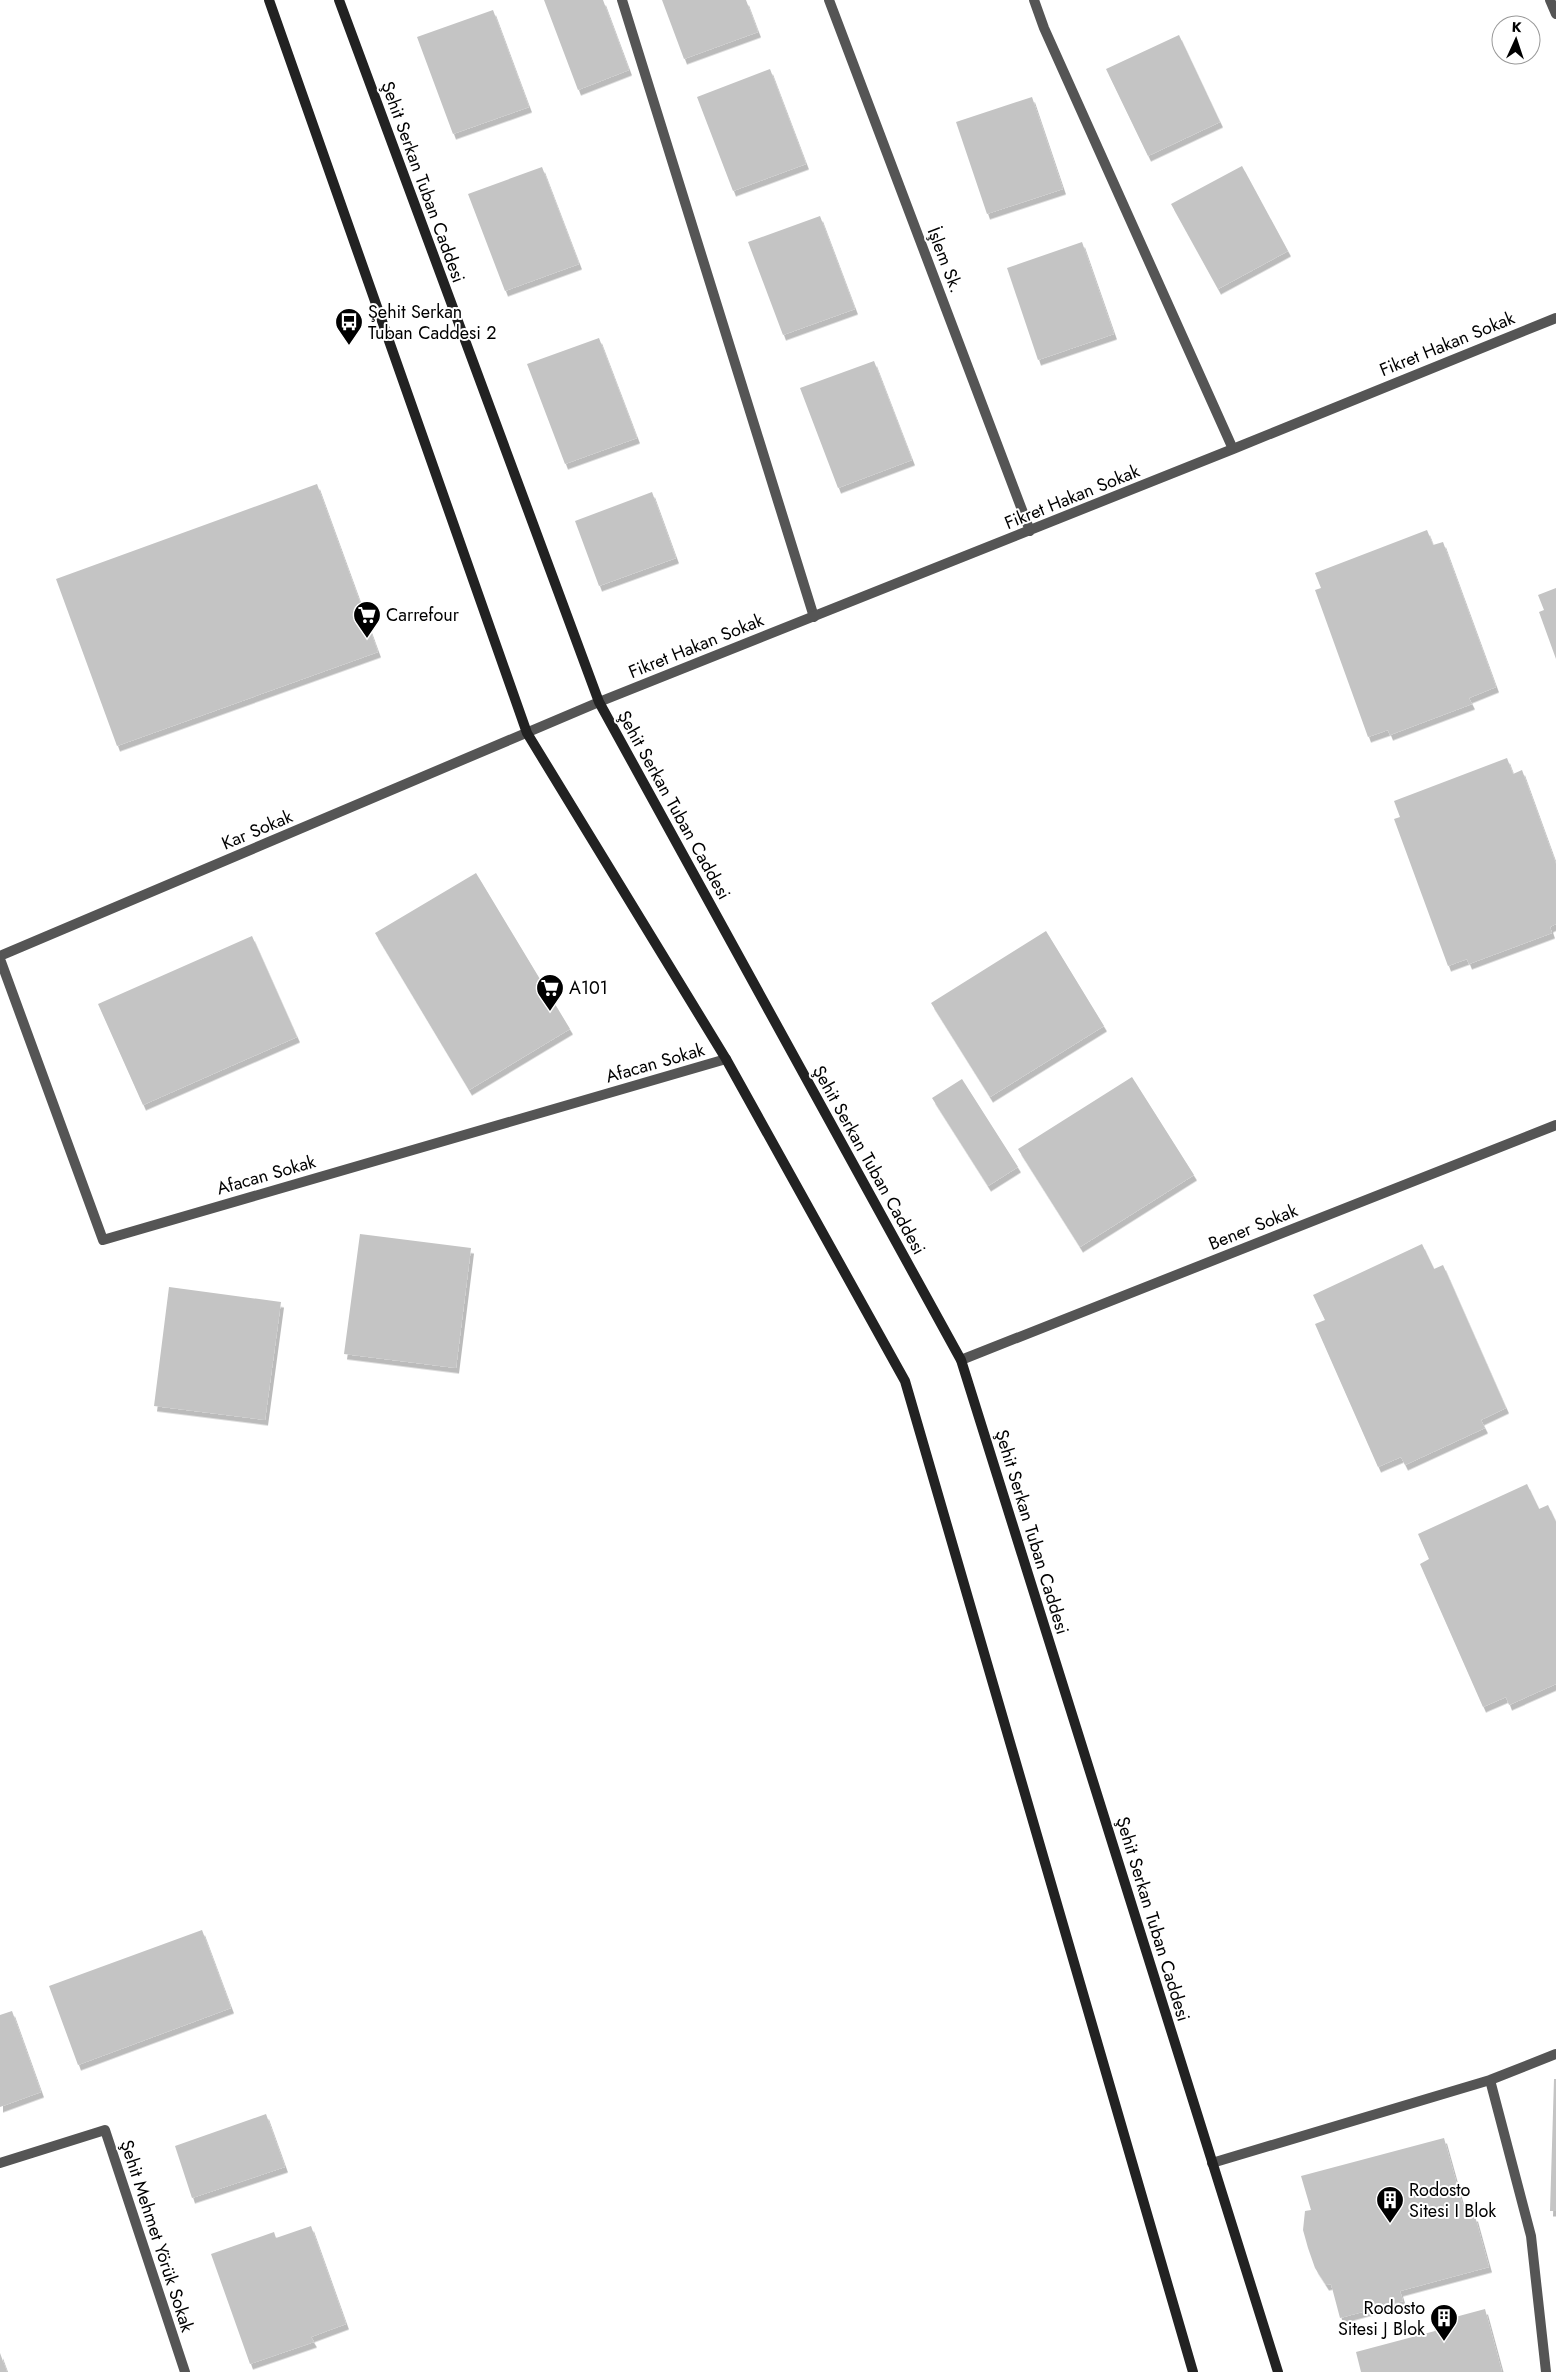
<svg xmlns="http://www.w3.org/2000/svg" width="1556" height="2372" viewBox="0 0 1556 2372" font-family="Jost,sans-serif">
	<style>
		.building { fill: #c4c4c4; filter: url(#shadow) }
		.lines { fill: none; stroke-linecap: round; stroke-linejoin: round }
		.service { stroke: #555; stroke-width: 10 }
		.minor { stroke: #555; stroke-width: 10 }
		.tertiary { stroke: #555; stroke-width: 10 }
		.secondary { stroke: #222; stroke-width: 10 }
		.labels { text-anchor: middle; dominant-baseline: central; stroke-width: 4; stroke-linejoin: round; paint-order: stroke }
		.street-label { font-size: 18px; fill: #000; stroke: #fff }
		.poi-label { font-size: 18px; fill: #000; stroke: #fff; text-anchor: start }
	</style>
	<defs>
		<filter id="shadow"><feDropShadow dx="3" dy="5.5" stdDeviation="0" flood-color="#0004"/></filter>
	</defs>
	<rect width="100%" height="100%" fill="#fff"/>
	<path class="building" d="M544 0H603L629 70 578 90Z
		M662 0H746L758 32 684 59Z
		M493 10 529 107 453 134 417 37Z
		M1179 35 1220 122 1148 156 1106 69Z
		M770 69 806 164 733 191 697 97Z
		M1032 97 1063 189 987 214 956 122Z
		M1242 166 1288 251 1218 289 1171 204Z
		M542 167 579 264 505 291 468 194Z
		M820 216 855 309 783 335 748 242Z
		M1082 242 1114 334 1038 360 1007 268Z
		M599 338 637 438 565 464 527 364Z
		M874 361 912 460 838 488 800 388Z
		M317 484 378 652 117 746 56 579Z
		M652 492 676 558 599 586 575 521Z
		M1427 530 1433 545 1443 542 1496 687 1469 698 1472 704 1390 735 1388 730 1368 737 1315 590 1321 588 1315 573Z
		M1556 588V659L1539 612 1544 610 1538 595Z
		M1507 758 1513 774 1522 770 1556 864V924L1550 927 1552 933 1469 964 1467 959 1448 966 1394 819 1400 817 1394 801Z
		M476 873 570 1029 469 1090 375 933Z
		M1046 931 1104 1026 990 1097 931 1003Z
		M252 936 297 1037 143 1105 98 1004Z
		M1132 1077 1194 1175 1080 1247 1018 1149Z
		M962 1079 1018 1167 988 1186 932 1098Z
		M360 1234 471 1248 456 1368 344 1354Z
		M1422 1244 1434 1269 1443 1265 1506 1408 1481 1420 1485 1428 1405 1465 1401 1457 1378 1467 1315 1324 1325 1320 1313 1295Z
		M169 1287 281 1302 265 1420 154 1406Z
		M1527 1484 1539 1509 1548 1505 1556 1522V1684L1509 1705 1506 1697 1483 1707 1420 1564 1429 1559 1418 1534Z
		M202 1930 231 2008 78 2065 49 1986Z
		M12 2011 41 2092 0 2107V2015Z
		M1554 2079H1556V2211H1550Z
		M266 2114 285 2167 192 2198 175 2146Z
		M1444 2138 1466 2217 1475 2216 1489 2267 1400 2291 1403 2301 1340 2318 1331 2284 1326 2285 1315 2268 1308 2248 1303 2230 1305 2211 1311 2210 1301 2176Z
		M311 2226 346 2324 311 2337 314 2342 250 2364 211 2254 274 2232 276 2238Z
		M1485 2309 1502 2372H1361L1356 2352 1435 2331 1433 2323Z
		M0 2353 7 2372H0Z"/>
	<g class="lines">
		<path class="service" d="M622 0 814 617
			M1490 2080 1531 2236 1546 2372
			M1212 2163 1490 2080 1556 2054"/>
		<path class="minor" d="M829 0 1030 531
			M1034 0 1044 28 1233 449
			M0 956 599 702 1233 449 1556 318
			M0 959 103 1240 726 1059
			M961 1360 1556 1125
			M0 2163 105 2130 185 2372"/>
		<path class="tertiary" d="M1550 0 1556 14"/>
		<path class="secondary" d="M269 0 527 733 726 1059 905 1381 1193 2372
			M339 0 599 702 961 1360 1278 2372"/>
	</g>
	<defs>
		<symbol id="bus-pin" viewBox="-11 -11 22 30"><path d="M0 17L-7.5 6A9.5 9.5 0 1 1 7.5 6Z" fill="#000" stroke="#fff"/><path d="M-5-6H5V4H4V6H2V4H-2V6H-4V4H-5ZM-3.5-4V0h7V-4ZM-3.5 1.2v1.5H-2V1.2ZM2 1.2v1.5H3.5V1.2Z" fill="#fff"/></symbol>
		<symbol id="supermarket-pin" viewBox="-11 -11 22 30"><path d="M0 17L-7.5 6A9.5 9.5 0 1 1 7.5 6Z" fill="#000" stroke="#fff"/><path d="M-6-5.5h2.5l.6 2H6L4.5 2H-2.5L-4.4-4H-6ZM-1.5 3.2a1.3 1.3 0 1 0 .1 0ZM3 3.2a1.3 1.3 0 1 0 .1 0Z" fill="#fff"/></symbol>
		<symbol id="building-pin" viewBox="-11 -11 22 30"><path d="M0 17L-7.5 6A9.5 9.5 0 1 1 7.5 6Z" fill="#000" stroke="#fff"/><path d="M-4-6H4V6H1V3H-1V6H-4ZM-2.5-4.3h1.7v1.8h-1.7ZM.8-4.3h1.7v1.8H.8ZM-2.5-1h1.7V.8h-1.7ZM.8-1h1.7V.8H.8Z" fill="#fff"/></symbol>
	</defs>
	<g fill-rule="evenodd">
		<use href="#bus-pin" x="333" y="306" width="32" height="43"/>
		<use href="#supermarket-pin" x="351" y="599" width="32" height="43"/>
		<use href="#supermarket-pin" x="534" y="972" width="32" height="43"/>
		<use href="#building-pin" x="1374" y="2184" width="32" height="43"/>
		<use href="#building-pin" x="1428" y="2302" width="32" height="43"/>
	</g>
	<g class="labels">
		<g class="street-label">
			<text transform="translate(423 182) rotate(70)">Şehit Serkan Tuban Caddesi</text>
			<text transform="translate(945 260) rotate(69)">İşlem Sk.</text>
			<text transform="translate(1447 344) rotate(-22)">Fikret Hakan Sokak</text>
			<text transform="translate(1072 497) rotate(-22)">Fikret Hakan Sokak</text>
			<text transform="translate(696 646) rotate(-22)">Fikret Hakan Sokak</text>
			<text transform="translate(674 805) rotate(61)">Şehit Serkan Tuban Caddesi</text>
			<text transform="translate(257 830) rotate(-23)">Kar Sokak</text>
			<text transform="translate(655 1063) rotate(-16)">Afacan Sokak</text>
			<text transform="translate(869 1160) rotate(61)">Şehit Serkan Tuban Caddesi</text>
			<text transform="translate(266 1175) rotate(-16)">Afacan Sokak</text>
			<text transform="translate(1253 1227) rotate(-22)">Bener Sokak</text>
			<text transform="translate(1032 1532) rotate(73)">Şehit Serkan Tuban Caddesi</text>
			<text transform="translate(1153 1919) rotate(73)">Şehit Serkan Tuban Caddesi</text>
			<text transform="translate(157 2236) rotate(72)">Şehit Mehmet Yörük Sokak</text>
		</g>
		<g class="poi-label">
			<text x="368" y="312">Şehit Serkan<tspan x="368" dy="21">Tuban Caddesi 2</tspan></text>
			<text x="386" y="615">Carrefour</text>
			<text x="569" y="988">A101</text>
			<text x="1409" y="2190">Rodosto<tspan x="1409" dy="21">Sitesi I Blok</tspan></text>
			<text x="1425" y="2308" text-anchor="end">Rodosto<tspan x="1425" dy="21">Sitesi J Blok</tspan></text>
		</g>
	</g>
	<g transform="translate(1516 40) rotate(3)"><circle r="24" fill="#ffffff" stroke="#999999"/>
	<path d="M0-4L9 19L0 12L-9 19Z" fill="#000000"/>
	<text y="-8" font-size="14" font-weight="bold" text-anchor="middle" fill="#000000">K</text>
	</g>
</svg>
